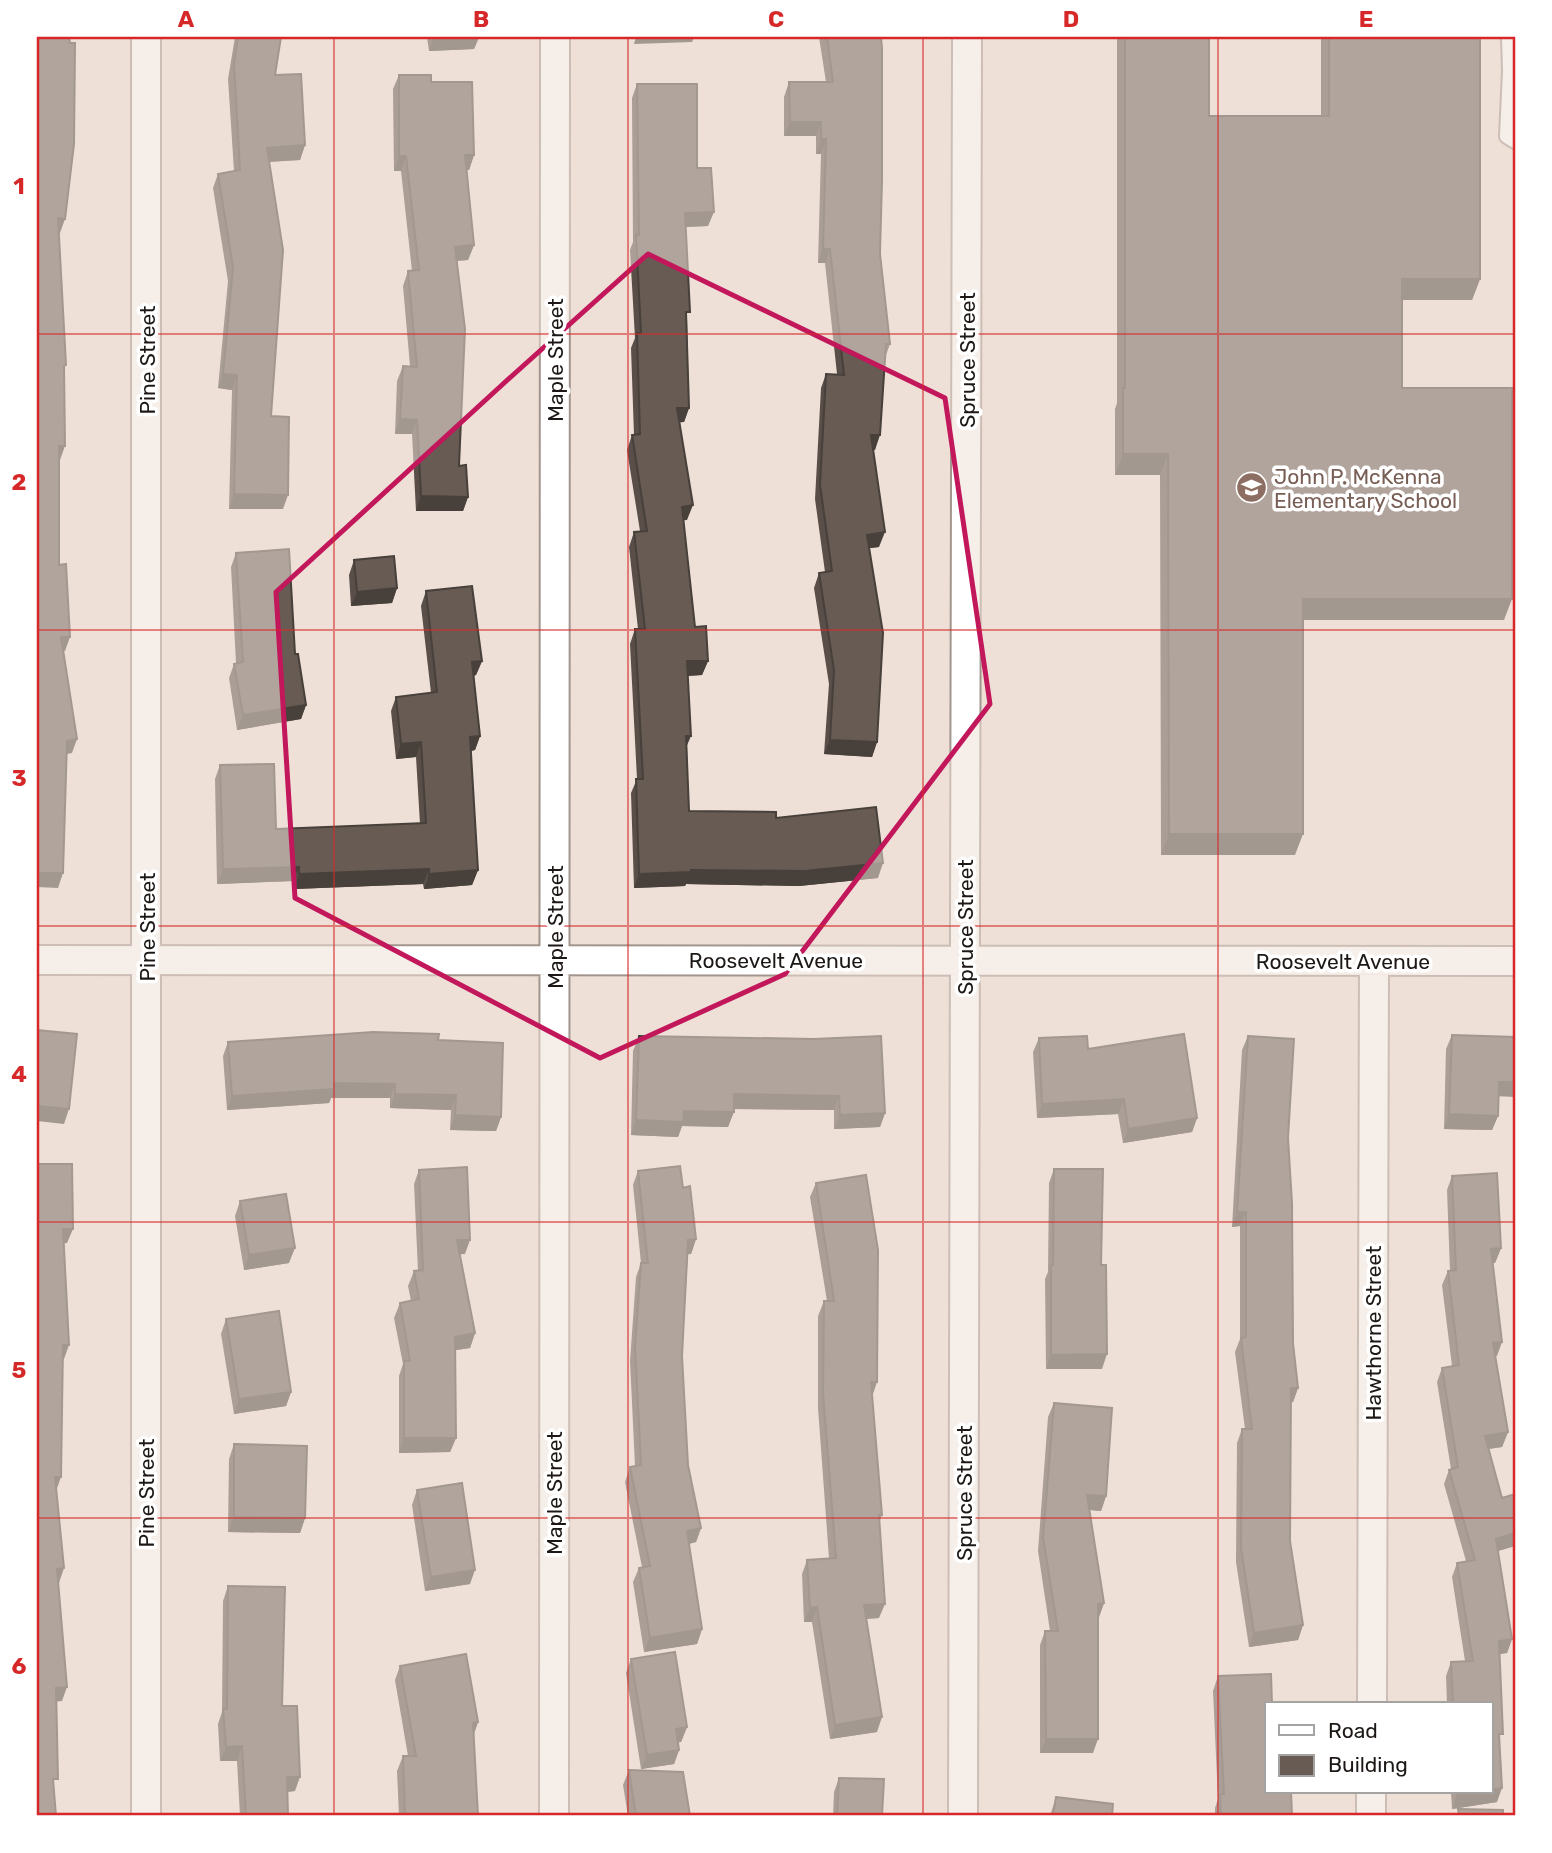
<svg xmlns="http://www.w3.org/2000/svg" width="1552" height="1853" viewBox="0 0 1552 1853" font-family="Rubik,sans-serif">
	<style>
		.lines { fill: none; stroke-linecap: round; stroke-linejoin: round }
		.service-casing { stroke: #a2958d; stroke-width: 18 }
		.minor-casing { stroke: #a2958d; stroke-width: 32 }
		.service { stroke: #fff; stroke-width: 14 }
		.minor { stroke: #fff; stroke-width: 28 }
		.wall { fill: #594e48 }
		.shaded-wall { fill: #48403b }
		.building { fill: #675b54; stroke: #48403b; stroke-width: 2 }
		.marked { fill: none; stroke: #c2185b; stroke-width: 5; stroke-linejoin: round }
		.grid { fill: none; stroke: #d62828; stroke-width: 2; stroke-opacity: 0.55 }
		.labels { text-anchor: middle; dominant-baseline: central; stroke-width: 7; stroke-linejoin: round; paint-order: stroke }
		.street-label { font-size: 21px; fill: #1d1815; stroke: #fff }
		.education-label { font-size: 21px; fill: #785e54; stroke: #fff; text-anchor: start }
		.neatline { fill: none; stroke: #d62828; stroke-width: 2.5 }
		.grid-label { font-size: 23px; text-anchor: middle; font-weight: bold; fill: #d62828 }
	</style>
	<rect width="100%" height="100%" fill="#efe0d7"/>
	<g class="lines">
		<defs>
			<path id="service" d="M1509 37 1510 71 1507 136 1515 141"/>
			<path id="minor" d="M37 960 1515 961
				M1372 1704 1374 961
				M146 1816V37
				M554 1816 555 37
				M963 1816 967 37
				M1371 1816V1792"/>
		</defs>
		<use href="#service" class="service-casing"/>
		<use href="#minor" class="minor-casing"/>
		<use href="#service" class="service"/>
		<use href="#minor" class="minor"/>
	</g>
	<path class="wall" d="M235 37H281L275 75 305 145 300 160 269 162 271 416 283 509H229L232 390 218 388 228 281 213 188 218 174 234 171 228 79Z
		M427 37H479L474 49 429 51Z
		M819 37H881L880 254 890 344 886 355 875 450H873L879 547 869 548 877 742 872 757 824 754 829 684 814 588 819 573 825 572 815 499 821 388 826 374H837L825 263H818L821 154H816V136H784V97L789 82H826Z
		M1117 37H1209V116H1321V37H1480V279L1472 300H1402V388L1504 620H1303L1295 855H1161L1160 475H1115V409L1117 403Z
		M399 75 431 82 474 155 469 170H467L474 245 468 260 457 261 459 466 468 497 463 511H416L412 434H395L397 381 403 366H410L403 286 408 271H412L401 171H394L393 89Z
		M637 84 697 168 708 226 685 227 689 408 684 422H680L687 520H683L695 627 708 661 702 675 688 676 687 747 689 811 776 818 878 878 799 886 686 884 685 886 634 888 631 793 637 779 630 644 635 629H638L629 547 634 532 640 531 627 450 632 435H634L631 348 635 338 630 250 633 242 632 98Z
		M236 553 295 654 306 705 301 719 237 730 229 678 234 664 236 663 231 567Z
		M354 560 397 588 392 603 351 606 349 575Z
		M426 591 482 661 476 675 474 676 480 736 475 750 471 751 478 870 472 885 424 889 423 884 294 889 293 881 217 884 215 779 220 765 276 829 420 824 416 757 396 759 391 711 396 697 431 693 421 606Z
		M1452 1035 1498 1096V1116L1492 1130 1444 1129 1446 1049Z
		M639 1036 814 1039 885 1113 880 1127 834 1129V1110L734 1109 728 1127 682 1126 678 1137 631 1135 633 1051Z
		M1248 1036 1288 1138 1293 1343 1298 1388 1293 1402H1291L1290 1541 1303 1625 1298 1640 1249 1647 1236 1562 1237 1443 1242 1429H1245L1235 1352 1240 1339V1226L1232 1227 1242 1050Z
		M1039 1038 1088 1049 1197 1118 1192 1132 1123 1143 1118 1114 1037 1118 1033 1052Z
		M438 1040 501 1117 496 1131 450 1130 451 1110 390 1108V1098H331L329 1103 227 1110 223 1056 228 1042Z
		M1054 1169 1101 1265 1102 1369H1046L1045 1279 1048 1272 1049 1183Z
		M419 1170 465 1254H460L475 1333 470 1348 455 1350 456 1438 450 1452 399 1453V1376L403 1364 394 1318 400 1303 411 1301 408 1286 414 1271H418L414 1184Z
		M638 1171 683 1188 696 1239 691 1254H688L682 1356 688 1465 701 1528 696 1542 689 1544 702 1629 697 1644 644 1652 633 1582 639 1568 642 1567 625 1482 630 1467 635 1466 630 1361 636 1277 641 1263 633 1185Z
		M1452 1176 1501 1248 1495 1263H1493L1497 1356H1495L1508 1432 1502 1447 1489 1449 1515 1546 1498 1551 1512 1639 1507 1653 1499 1654 1500 1743 1497 1802 1452 1809 1451 1792H1491V1704H1447L1446 1676 1451 1662 1465 1661 1452 1577 1457 1563 1466 1561 1444 1484 1449 1470 1451 1469 1437 1382 1442 1368 1452 1366 1442 1285 1448 1271H1450L1447 1190Z
		M816 1183 872 1396 882 1515 880 1520 879 1618 867 1619 877 1732 830 1739 812 1622H804L802 1574 807 1560 829 1558 818 1408V1316L824 1301H827L810 1197Z
		M240 1201 289 1263 244 1270 235 1216Z
		M226 1319 291 1392 286 1406 234 1414 221 1334Z
		M1054 1403 1106 1496 1101 1511 1089 1510 1104 1603 1099 1617H1098L1093 1753H1040V1645L1045 1631H1050L1038 1551 1048 1417Z
		M234 1444 305 1518 300 1533 228 1532 229 1459Z
		M417 1490 470 1584 425 1591 412 1505Z
		M228 1586 282 1706 295 1791 288 1792V1816H240L237 1761H220L218 1724 222 1712 223 1601Z
		M631 1659 687 1727 681 1742H678L679 1750 674 1764 641 1769 626 1673Z
		M400 1666 478 1722 473 1735 478 1816H399L397 1771 403 1756H408L395 1680Z
		M1218 1676 1267 1704 1292 1816H1215V1808L1218 1799 1213 1691Z
		M629 1770 690 1816H628L623 1785Z
		M839 1778 882 1816H833L834 1792Z
		M1056 1797 1112 1816H1050Z"/>
	<path class="shaded-wall" d="M434 37H479L474 49 429 51Z
		M636 37H694L692 42 634 44Z
		M790 122H821L816 136H784Z
		M821 139H826L821 154H816Z
		M305 145 300 160 262 162 267 148Z
		M465 155H474L469 170H460Z
		M399 156H406L401 171H394Z
		M714 212 708 226 679 227 685 213Z
		M58 218 65 219 60 233 52 232Z
		M474 245 468 260 450 261 455 247Z
		M823 249H830L825 263H818Z
		M1402 279H1480L1472 300H1394Z
		M223 374 237 375 232 390 218 388Z
		M677 408H689L684 422 672 423Z
		M400 419 417 420 412 434H395Z
		M871 435H880L875 450 866 449Z
		M59 446H65L60 460H54Z
		M1123 454H1168L1160 475H1115Z
		M234 494 288 495 283 509H229Z
		M421 496 468 497 463 511H416Z
		M693 505 687 520 677 521 682 507Z
		M885 532 879 547 862 549 867 535Z
		M397 588 392 603 351 606 357 592Z
		M1303 599H1512L1504 620H1295Z
		M61 637H70L65 651 55 652Z
		M482 661 476 675 467 676 472 662Z
		M687 661H708L702 675 682 676Z
		M306 705 301 719 237 730 243 715Z
		M480 736 475 750 465 752 470 737Z
		M686 736H691L685 750Z
		M77 739 72 753 62 755 67 741Z
		M830 740 877 742 872 757 824 754Z
		M421 742 416 757 396 759 401 744Z
		M1169 834H1303L1295 855H1161Z
		M883 863 878 878 799 886 686 884 685 886 634 888 639 874 691 870Z
		M299 867 293 881 217 884 223 869Z
		M429 869 423 884 294 889 299 874Z
		M478 870 472 885 424 889 429 874Z
		M37 873H63L58 888 37 887Z
		M1499 1082H1515V1097L1493 1096Z
		M334 1083 395 1084 390 1098H331L329 1103 227 1110 232 1096Z
		M395 1094 456 1095 451 1110 390 1108Z
		M734 1094 839 1096 834 1110 729 1109Z
		M1124 1099 1118 1114 1037 1118 1042 1104Z
		M37 1106 69 1109 64 1124 37 1121Z
		M684 1111 734 1112 728 1127 682 1126 678 1137 631 1135 636 1120Z
		M885 1113 880 1127 834 1129 840 1115Z
		M1449 1114 1498 1116 1492 1130 1444 1129Z
		M455 1115 501 1117 496 1131 450 1130Z
		M1197 1118 1192 1132 1123 1143 1128 1129Z
		M1237 1212H1246L1240 1226 1232 1227Z
		M63 1229H73L67 1243 58 1244Z
		M696 1239 691 1254 683 1255 688 1240Z
		M457 1240H470L465 1254 452 1255Z
		M295 1248 289 1263 244 1270 249 1255Z
		M1501 1248 1495 1263H1486L1491 1249Z
		M475 1333 470 1348 450 1351 455 1337Z
		M1502 1342 1497 1356 1488 1357 1493 1343Z
		M63 1345H69L64 1359 57 1360Z
		M1107 1354 1102 1369H1046L1051 1355Z
		M871 1382H877L872 1397Z
		M1291 1388H1298L1293 1402 1286 1403Z
		M291 1392 286 1406 234 1414 239 1399Z
		M1508 1432 1502 1447 1480 1450 1485 1436Z
		M404 1438H456L450 1452 399 1453Z
		M55 1477H61L56 1491Z
		M1087 1495 1106 1496 1101 1511 1082 1509Z
		M234 1517 305 1518 300 1533 228 1532Z
		M701 1528 696 1542 682 1545 687 1531Z
		M1515 1533V1546L1491 1553 1496 1539Z
		M64 1568 59 1583 57 1569Z
		M475 1570 470 1584 425 1591 431 1577Z
		M1104 1603 1099 1617 1092 1618 1098 1604Z
		M885 1604 879 1618 859 1619 864 1605Z
		M817 1607 812 1622H804L810 1608Z
		M1303 1625 1298 1640 1249 1647 1254 1633Z
		M702 1629 697 1644 644 1652 650 1638Z
		M1512 1639 1507 1653 1493 1655 1499 1641Z
		M67 1687 62 1701 51 1702 56 1688Z
		M882 1717 877 1732 830 1739 835 1725Z
		M478 1722 473 1737V1723Z
		M687 1727 681 1742 671 1744 676 1729Z
		M1046 1739H1098L1093 1753H1040Z
		M242 1746 237 1761H220L226 1747Z
		M679 1750 674 1764 641 1769 647 1755Z
		M287 1777H300L295 1791 282 1792Z
		M1502 1788 1497 1802 1452 1809 1457 1795 1477 1792H1491V1790Z"/>
	<path class="building" d="M37 37H69L70 43H75L74 144 65 219 58 218 66 365 64 366 65 446H59V565L66 564 70 637H61L77 739 67 741 63 873H37Z
		M238 37H281L275 75 301 74 305 145 267 148 283 250 271 416 289 417 288 495 234 494 237 375 223 374 233 267 218 174 240 170 234 64Z
		M827 37H881L882 48V180L880 254 890 344H886L880 435H871L885 532 867 535 883 633 877 742 830 740 834 670 819 573 832 571 820 485 826 374 844 375 830 249H823L826 139H821V122H790L789 82H833Z
		M1125 37H1209V116H1329V37H1480V279H1402V388H1512V599H1303V834H1169L1168 454H1123V388H1125Z
		M399 75H431V82H472L474 155H465L474 245 455 247 465 329 459 466 466 465 468 497 421 496 417 420 400 419 403 366 417 367 408 271 419 270 406 156H399Z
		M637 84H697V168H711L714 212 685 213 690 312H686L689 408H677L693 505 682 507 695 627 706 626 708 661H687L691 736H686L689 811 776 812V818L876 807 883 863 805 871 691 870V872L639 874 636 779H643L635 629H645L634 532 647 531 632 435 640 434 637 333H641L636 235H639Z
		M289 549 295 654H298L306 705 243 715 234 664 243 662 236 553Z
		M394 556 397 588 357 592 354 560Z
		M472 586 482 661 472 662 480 736 470 737 478 870 429 874V869L299 874V867L223 869 220 765 274 764 276 829 426 823 421 742 401 744 396 697 437 692 426 591Z
		M37 1030 77 1034 69 1109 37 1106Z
		M373 1032 439 1034 438 1040 503 1043 501 1117 455 1115 456 1095 395 1094V1084L334 1083V1089L232 1096 228 1042Z
		M1184 1034 1197 1118 1128 1129 1124 1099 1042 1104 1039 1038 1087 1036 1088 1049Z
		M1452 1035 1515 1037V1082H1499L1498 1116 1449 1114Z
		M639 1036 814 1039 881 1036 885 1113 840 1115 839 1096 734 1094V1112L684 1111 683 1122 636 1120Z
		M1248 1036 1294 1039 1288 1138 1292 1203 1293 1343 1298 1388H1291L1290 1541 1303 1625 1254 1633 1241 1548 1242 1429H1252L1241 1338 1246 1337V1212H1237Z
		M37 1164H72L73 1229H63L69 1345H63L61 1477H55L64 1568 57 1569 67 1687 56 1688 58 1779H53L56 1816H37Z
		M680 1166 683 1188 690 1186 696 1239 688 1240 682 1356 688 1465 701 1528 687 1531 702 1629 650 1638 639 1568 650 1566 630 1467 641 1465 635 1346 641 1263H648L638 1171Z
		M467 1167 470 1240H457L475 1333 455 1337 456 1438H404V1361H410L400 1303 419 1299 414 1271 423 1270 419 1170Z
		M1054 1169H1103L1101 1265H1106L1107 1354 1051 1355V1265H1053Z
		M1497 1173 1501 1248 1491 1249 1502 1342 1493 1343 1508 1432 1485 1436 1502 1498 1515 1494V1533L1496 1539 1512 1639 1499 1641 1503 1734H1499L1502 1788 1491 1790V1704H1453L1451 1662 1473 1661 1457 1563 1475 1560 1449 1470 1458 1467 1442 1368 1459 1365 1448 1271 1456 1270 1452 1176Z
		M866 1175 878 1250 877 1382H871L882 1515H879L885 1604 864 1605 882 1717 835 1725 817 1607 810 1608 807 1560 836 1558 823 1393 824 1301H834L816 1183Z
		M286 1194 295 1248 249 1255 240 1201Z
		M279 1311 291 1392 239 1399 226 1319Z
		M1054 1403 1112 1408 1106 1496 1087 1495 1104 1603 1098 1604V1739H1046L1045 1631H1058L1043 1537Z
		M234 1444 307 1446 305 1518 234 1517Z
		M462 1483 475 1570 431 1577 417 1490Z
		M228 1586 285 1587 282 1706H297L300 1777H287L288 1816H246L242 1746 226 1747 223 1709H227Z
		M675 1652 687 1727 676 1729 679 1750 647 1755 631 1659Z
		M466 1654 478 1722 473 1723 478 1816H405L403 1756H416L400 1666Z
		M1271 1674 1272 1704H1267V1792H1291L1292 1816H1221L1220 1794H1224L1218 1676Z
		M629 1770 683 1772 690 1816H636Z
		M839 1778 884 1779 882 1816H837Z
		M1457 1792H1477L1457 1795Z
		M1056 1797 1113 1804 1112 1816H1053Z
		M1458 1809 1503 1810V1816H1459Z"/>
	<path d="M0 0H1552V1853H0ZM648 254 945 398 990 704 785 974 600 1058 295 898 276 592 503 384Z" fill="#efe0d7" fill-opacity=".55" fill-rule="evenodd"/>
	<path class="marked" d="M648 254 945 398 990 704 785 974 600 1058 295 898 276 592 503 384Z"/>
	<path class="grid" d="M334 37V1816M628 37V1816M923 37V1816M1218 37V1816M37 334H1515M37 630H1515M37 926H1515M37 1222H1515M37 1518H1515"/>
	<defs>
		<symbol id="school-disc" viewBox="-11 -11 22 22"><circle r="9.5" fill="#8d6e63" stroke="#fff"/><path d="M0-5L7-2L0 1L-7-2ZM-4 1L0 2.5L4 1V4Q0 6-4 4Z" fill="#fff"/></symbol>
	</defs>
	<g fill-rule="evenodd">
		<use href="#school-disc" x="1234" y="470" width="35" height="35"/>
	</g>
	<g class="labels">
		<g class="street-label">
			<text transform="translate(147 360) rotate(-90)">Pine Street</text>
			<text transform="translate(555 360) rotate(-90)">Maple Street</text>
			<text transform="translate(967 360) rotate(-90)">Spruce Street</text>
			<text transform="translate(147 927) rotate(-90)">Pine Street</text>
			<text transform="translate(555 927) rotate(-90)">Maple Street</text>
			<text transform="translate(965 927) rotate(-90)">Spruce Street</text>
			<text x="776" y="960">Roosevelt Avenue</text>
			<text x="1343" y="961">Roosevelt Avenue</text>
			<text transform="translate(1373 1333) rotate(-90)">Hawthorne Street</text>
			<text transform="translate(146 1493) rotate(-90)">Pine Street</text>
			<text transform="translate(554 1493) rotate(-90)">Maple Street</text>
			<text transform="translate(964 1493) rotate(-90)">Spruce Street</text>
		</g>
		<g class="education-label">
			<text x="1274" y="476">John P. McKenna<tspan x="1274" dy="24">Elementary School</tspan></text>
		</g>
	</g>
	<rect width="1552" height="1853" fill="none" stroke="#ffffff" stroke-width="77"/>
	<rect x="1265" y="1702" width="228" height="91" fill="#ffffff" stroke="#a5a3a1" stroke-width="2"/>
	<rect x="1279" y="1725" width="35" height="10" fill="#ffffff" stroke="#a5a3a1" stroke-width="2"/>
	<text x="1328" y="1738" font-size="21" fill="#1d1815">Road</text>
	<rect x="1279" y="1755" width="35" height="21" fill="#675b54" stroke="#a5a3a1" stroke-width="2"/>
	<text x="1328" y="1772" font-size="21" fill="#1d1815">Building</text>
	<rect x="38" y="38" width="1476" height="1776" class="neatline"/>
	<g class="grid-label">
		<text x="186" y="27">A</text>
		<text x="481" y="27">B</text>
		<text x="776" y="27">C</text>
		<text x="1071" y="27">D</text>
		<text x="1366" y="27">E</text>
		<text x="19" y="194">1</text>
		<text x="19" y="490">2</text>
		<text x="19" y="786">3</text>
		<text x="19" y="1082">4</text>
		<text x="19" y="1378">5</text>
		<text x="19" y="1674">6</text>
	</g>
</svg>
